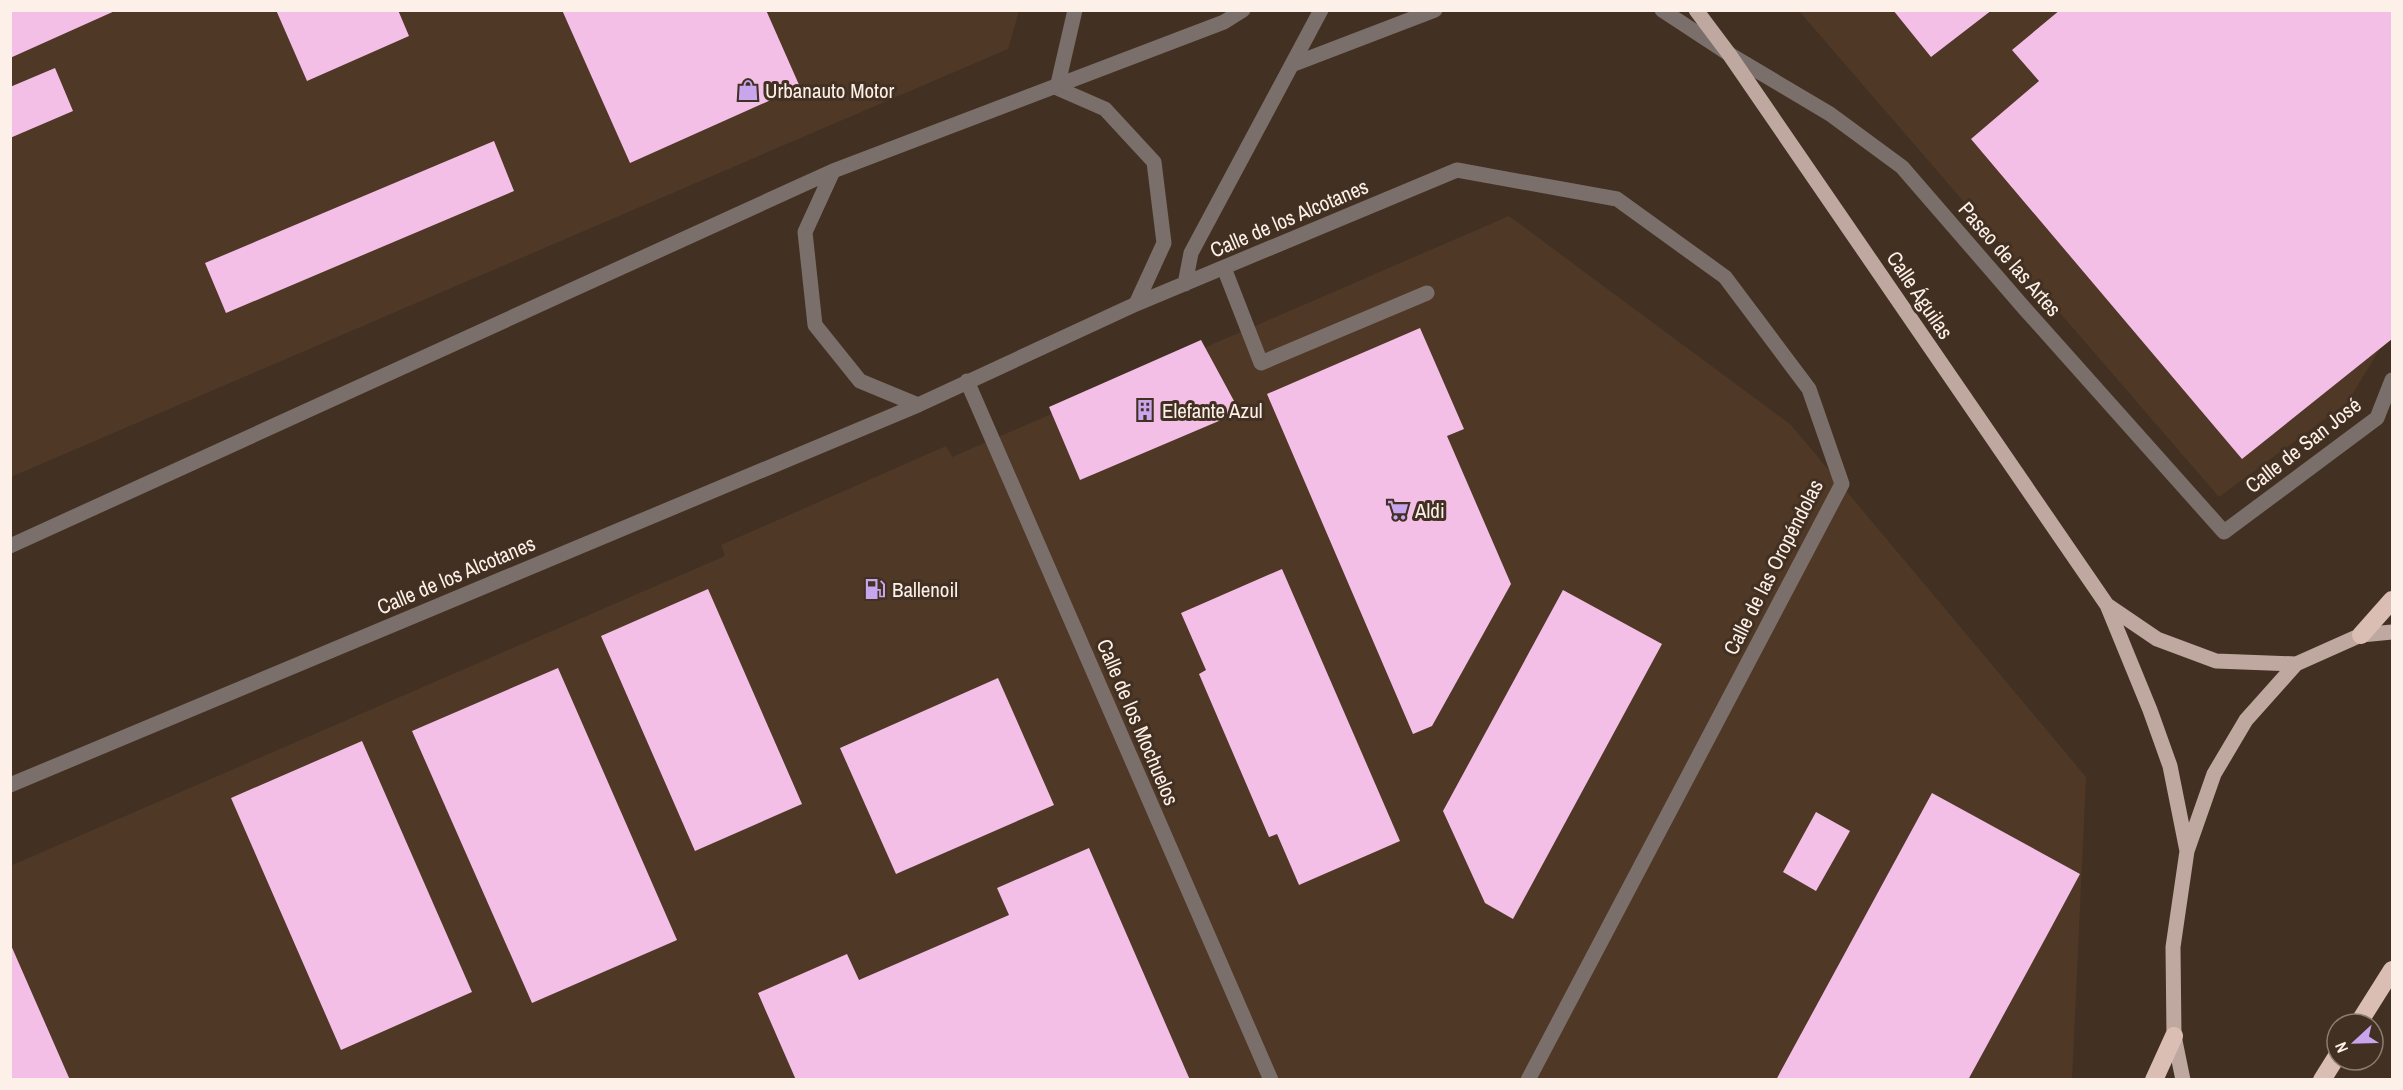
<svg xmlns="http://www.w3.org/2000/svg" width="2403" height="1090" viewBox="0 0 2403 1090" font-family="'Archivo Narrow',sans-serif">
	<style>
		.built { fill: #503826 }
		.building { fill: #f3bfe7 }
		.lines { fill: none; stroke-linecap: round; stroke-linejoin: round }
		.minor { stroke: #7a6f6a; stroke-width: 15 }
		.major { stroke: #bfa89f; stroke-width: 15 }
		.highway { stroke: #dabeb4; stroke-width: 18 }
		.labels { text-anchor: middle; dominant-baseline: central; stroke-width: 6; stroke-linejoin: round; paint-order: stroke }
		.poi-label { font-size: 21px; fill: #fcf0e8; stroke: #423022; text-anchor: start }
		.street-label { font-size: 21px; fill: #fcf0e8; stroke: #423022 }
	</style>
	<rect width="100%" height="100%" fill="#423022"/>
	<path class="built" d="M11 11H1019L1008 49 11 477Z
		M1799 11H2392V329L2347 403 2219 497Z
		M1509 216 1791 425 2086 777 2072 1080 11 1079 10 866 725 556 721 545 946 446 952 457Z"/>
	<path class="building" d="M10 10H117L10 58Z
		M276 10H398L409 36 307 81Z
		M562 10H766L800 87 630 163Z
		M1893 10H1992L1931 57Z
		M2060 10H2392V339L2242 459 1971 139 2039 81 2012 50Z
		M55 68 73 111 10 138V87Z
		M494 141 514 191 226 313 205 263Z
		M1420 328 1464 429 1447 436 1511 584 1432 726 1413 734 1267 394Z
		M1201 340 1240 412 1080 480 1049 407Z
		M1282 569 1400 841 1299 885 1277 834 1269 837 1199 674 1206 670 1181 613Z
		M708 589 802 804 695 851 601 636Z
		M1563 590 1662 644 1513 919 1485 903 1443 811Z
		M558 668 677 940 532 1003 412 731Z
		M998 678 1054 805 896 874 840 748Z
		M362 741 472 992 341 1050 231 798Z
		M1932 793 2080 874 2045 939 1968 1080H1776Z
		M1816 812 1850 831 1816 891 1783 872Z
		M1089 848 1190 1080H796L758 993 847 954 859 980 1009 915 997 888Z
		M10 943 70 1080H10Z"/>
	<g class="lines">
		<path class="minor" d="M1662 10 1729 54 1830 114 1902 167 2025 309 2224 532 2377 418 2392 380
			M1294 64 1435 10
			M1057 88 1105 109 1154 162 1164 243 1136 304
			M1057 88 1075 10
			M833 171 805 232 815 325 860 381 918 405
			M1224 268 1261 363 1427 293
			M1185 284 1191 253 1321 10
			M967 381 1271 1080
			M10 546 833 171 1224 22 1243 10
			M10 785 918 405 1136 304 1457 170 1617 199 1725 277 1809 389 1842 484 1528 1080"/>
		<path class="major" d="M1696 10 1729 54 2107 605 2150 710 2170 766 2187 851
			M2107 605 2157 639 2216 661 2296 664
			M2183 1080 2174 1036 2173 947 2187 851 2214 774 2246 720 2296 664 2361 635 2392 632"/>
		<path class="highway" d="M2361 635 2392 600
			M2358 1024 2392 970
			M2154 1080 2174 1036
			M2322 1080 2337 1056"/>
	</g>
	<defs>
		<symbol id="shop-bare" viewBox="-9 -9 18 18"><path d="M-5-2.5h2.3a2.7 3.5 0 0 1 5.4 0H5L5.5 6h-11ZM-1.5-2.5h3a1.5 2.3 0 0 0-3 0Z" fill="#c9a5ee" stroke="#423022" stroke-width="2.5" paint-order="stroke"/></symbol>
		<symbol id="building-bare" viewBox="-9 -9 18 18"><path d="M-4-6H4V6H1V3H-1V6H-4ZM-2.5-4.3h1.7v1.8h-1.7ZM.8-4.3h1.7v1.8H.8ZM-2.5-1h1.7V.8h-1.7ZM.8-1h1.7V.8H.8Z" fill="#c9a5ee" stroke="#423022" stroke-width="2.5" paint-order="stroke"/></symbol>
		<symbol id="supermarket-bare" viewBox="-9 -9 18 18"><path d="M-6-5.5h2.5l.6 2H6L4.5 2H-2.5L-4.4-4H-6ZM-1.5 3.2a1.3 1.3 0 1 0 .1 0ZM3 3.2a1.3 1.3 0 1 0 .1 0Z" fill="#c9a5ee" stroke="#423022" stroke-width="2.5" paint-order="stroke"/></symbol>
		<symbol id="fuel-bare" viewBox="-9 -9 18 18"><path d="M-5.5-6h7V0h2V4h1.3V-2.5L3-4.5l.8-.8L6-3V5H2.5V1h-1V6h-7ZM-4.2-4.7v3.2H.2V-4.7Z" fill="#c9a5ee" stroke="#423022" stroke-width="2.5" paint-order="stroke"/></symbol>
	</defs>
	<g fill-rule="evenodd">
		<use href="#shop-bare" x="733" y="75" width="30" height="30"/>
		<use href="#building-bare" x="1130" y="395" width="30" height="30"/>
		<use href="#supermarket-bare" x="1383" y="495" width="30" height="30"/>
		<use href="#fuel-bare" x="860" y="574" width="30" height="30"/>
	</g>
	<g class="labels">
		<g class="poi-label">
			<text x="765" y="90">Urbanauto Motor</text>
			<text x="1162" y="410">Elefante Azul</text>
			<text x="1415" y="510">Aldi</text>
			<text x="892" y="589">Ballenoil</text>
		</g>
		<g class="street-label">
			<text transform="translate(1289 218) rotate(-23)">Calle de los Alcotanes</text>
			<text transform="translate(2010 259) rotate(49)">Paseo de las Artes</text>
			<text transform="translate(1920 295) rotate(56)">Calle Águilas</text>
			<text transform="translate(2303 445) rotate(-38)">Calle de San José</text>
			<text transform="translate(1773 567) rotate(-63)">Calle de las Oropéndolas</text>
			<text transform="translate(456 575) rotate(-23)">Calle de los Alcotanes</text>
			<text transform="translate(1138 722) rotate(67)">Calle de los Mochuelos</text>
		</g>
	</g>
	<rect width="2403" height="1090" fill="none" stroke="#fcf0e8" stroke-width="24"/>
	<g transform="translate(2355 1042) rotate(248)"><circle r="28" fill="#423022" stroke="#8c7d71" stroke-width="1.5"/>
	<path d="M0-4.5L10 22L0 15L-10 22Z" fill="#c9a5ee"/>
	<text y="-9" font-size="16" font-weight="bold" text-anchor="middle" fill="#fcf0e8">N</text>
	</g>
</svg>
